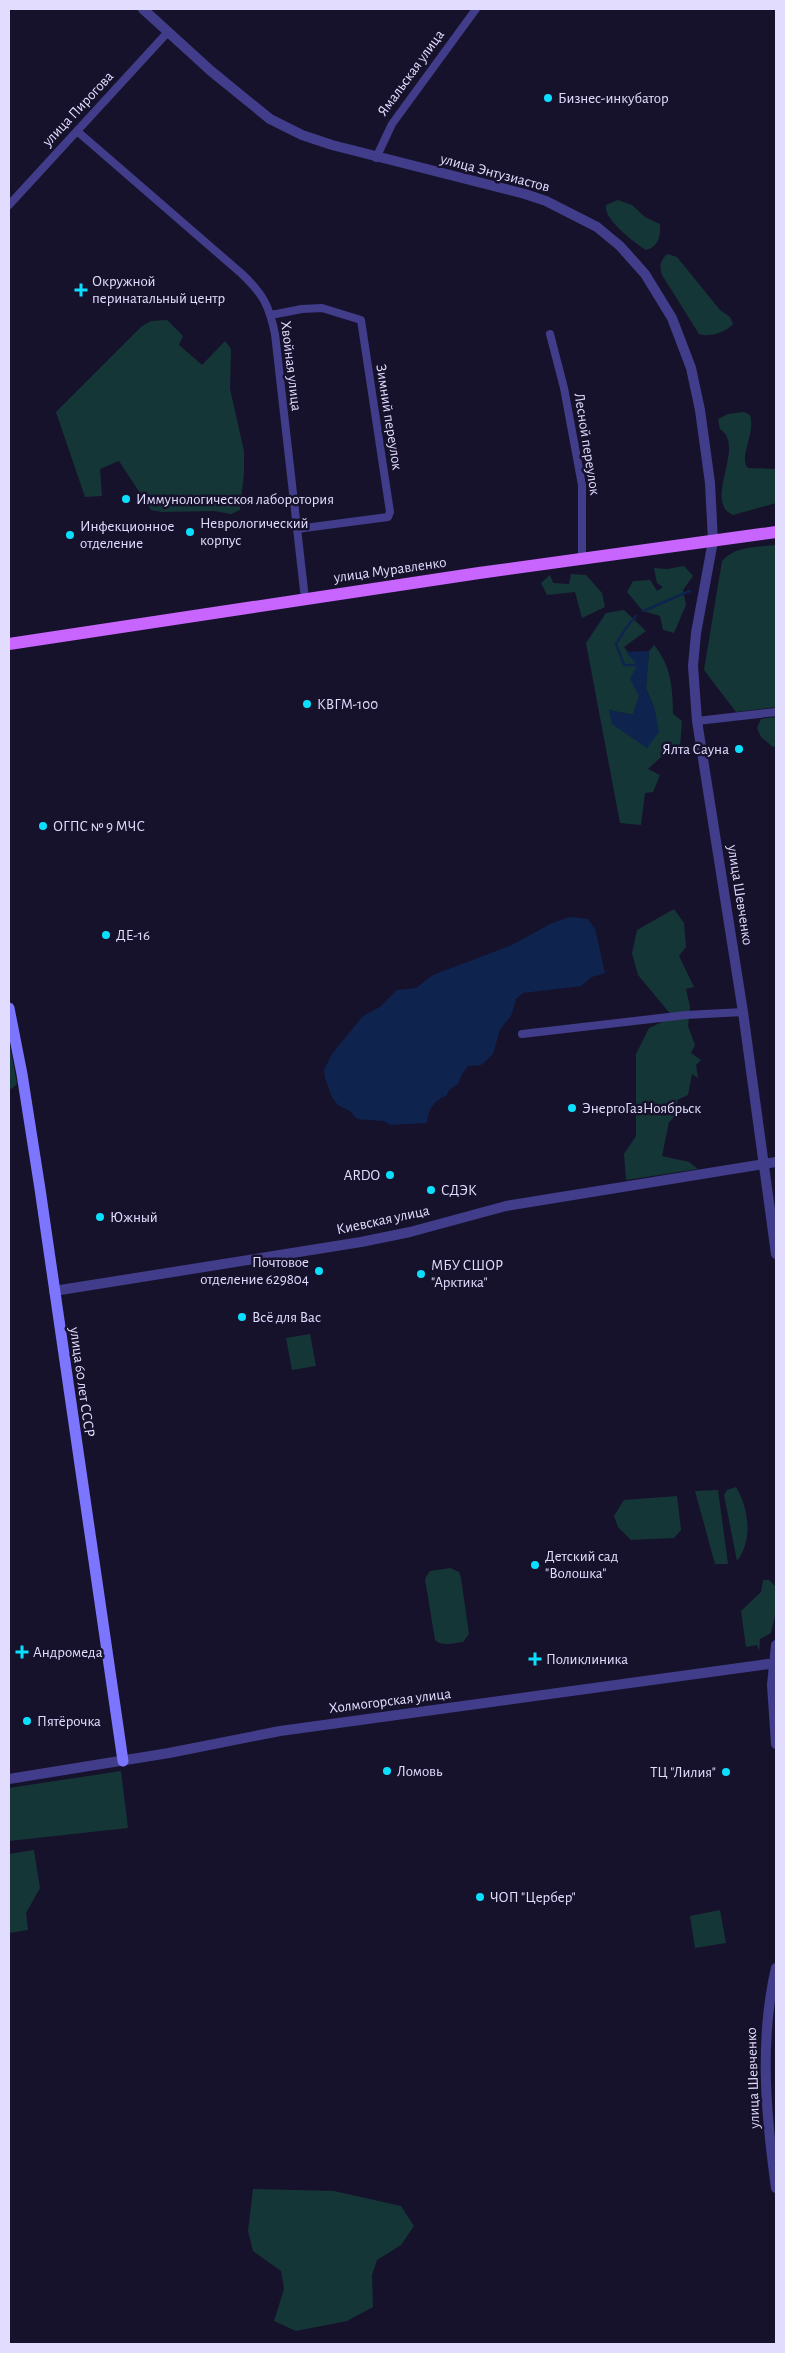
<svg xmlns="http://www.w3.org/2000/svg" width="785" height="2353" viewBox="0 0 785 2353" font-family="'Alegreya Sans',sans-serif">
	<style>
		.green { fill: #153636 }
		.water { fill: #0e244f }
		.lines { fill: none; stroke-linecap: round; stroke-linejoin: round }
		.stream { stroke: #0e244f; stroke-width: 2.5 }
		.minor { stroke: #423d8a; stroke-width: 8 }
		.tertiary { stroke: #423d8a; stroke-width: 10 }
		.secondary { stroke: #7c75fe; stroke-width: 11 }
		.primary { stroke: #c865fe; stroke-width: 12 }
		.poi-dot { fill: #0bdffd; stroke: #17122c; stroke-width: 2 }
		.labels { text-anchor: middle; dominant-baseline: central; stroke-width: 5; stroke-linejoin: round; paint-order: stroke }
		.street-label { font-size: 15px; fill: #e2ddff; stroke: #17122c }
		.poi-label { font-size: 15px; fill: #e2ddff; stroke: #17122c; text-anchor: start }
	</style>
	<rect width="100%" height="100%" fill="#17122c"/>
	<path class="green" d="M618 200 632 205 645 217 660 224C661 236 658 247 646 250 635 243 603 219 606 205Z
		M667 254 677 257 720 310 730 317 733 324C726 332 709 338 699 334L662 275C659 266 660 261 667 254Z
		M167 320 183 336 179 345 202 365 225 341 231 349 230 389 244 451V473L240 510 231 514 214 511 162 512 151 510 119 461 100 469 102 496 85 497 56 412 142 326 151 321Z
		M744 412 750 415C756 434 738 457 748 468L774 469 776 467V503L733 515C702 502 747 446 720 429L718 419 728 414Z
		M776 545V707L736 712 704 670 722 561C735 546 757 547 776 545Z
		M684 566 693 576 683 590 686 605 674 633 663 630 660 616 643 611 627 592 633 581 650 580 657 591 663 587 657 583 654 568 667 569Z
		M571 574 586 575 602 593 605 607 582 618 575 592 547 595 541 583 550 575 553 583 569 584Z
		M624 610 646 631 624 647 638 665 639 696 633 715 609 710 647 748 655 710 646 688 649 651 654 645C671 665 673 689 673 714L682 721 680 747 673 746 648 769 660 775 653 792 645 793 641 825 620 823 586 643 606 613Z
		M776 717V746L773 747 761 737 757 728 761 719Z
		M674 909 684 923 686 947 679 956 694 987 686 989 690 1007 688 1026 695 1045 691 1053 701 1060 696 1065 698 1078 692 1074 688 1095 677 1100 679 1112 669 1122 662 1156 689 1162 698 1169 626 1180 624 1154 636 1136V1054L649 1028 673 1017 638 975 632 953 637 930Z
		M9 1041 17 1084 11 1089 9 1088Z
		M310 1334 316 1366 292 1370 286 1338Z
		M736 1487C749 1509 753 1540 737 1561L724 1495 727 1490Z
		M718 1490 728 1564H715L695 1491Z
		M677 1496 681 1530 674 1538 631 1540 618 1527 614 1516 624 1500Z
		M450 1568 459 1572 461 1578 469 1634 463 1642C453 1643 443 1647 435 1640L425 1579 430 1571Z
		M763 1580H769L776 1587V1611L771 1633 760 1639 759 1651 757 1645 746 1647 741 1611 761 1592Z
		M121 1771 128 1828 9 1841V1788Z
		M34 1850 40 1888 26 1913 28 1930 9 1933V1854Z
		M720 1910 726 1943 695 1948 690 1916Z
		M253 2189 334 2191 401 2206 414 2226 401 2245 377 2260 372 2275 373 2307 347 2321 296 2331 274 2321 284 2289 281 2271 253 2251 248 2231Z"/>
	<path class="water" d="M649 651 646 688 655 710 659 732 647 748 612 724 609 710 633 715 639 696 630 679 637 665 626 652Z
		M570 917 588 919 595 929 605 973 592 977 581 986 523 993 516 999 511 1016 500 1029 493 1054 481 1065 468 1066 462 1074 458 1084 450 1089 446 1096C435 1099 427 1111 427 1123L390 1125 384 1121 357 1119 350 1111 338 1105 332 1097 325 1078 324 1070 332 1054 363 1016 380 1007 397 990 416 988 433 975 512 945 552 923Z"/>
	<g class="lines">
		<path class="stream" d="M643 611 690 591
			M636 616 626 628 616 644 624 665H638"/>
		<path class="minor" d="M77 131 242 274C263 294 269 305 275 334L305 599
			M376 158 392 124 476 9
			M9 205 167 33
			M271 315 302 309 322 308 361 320 390 512 388 517 297 529
			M550 334 564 388 582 485V560
			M697 721 776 712
			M522 1034 686 1015 743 1012"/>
		<path class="tertiary" d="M143 9 211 71 270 119 302 135 332 145 525 194 546 201 597 227 620 246 645 274 672 318 691 368 700 410 710 483 713 541 696 633 693 666 697 721 743 1012 776 1254
			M54 1291 361 1242 410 1232 506 1206 776 1162
			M776 1645 772 1685 776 1744
			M9 1779 169 1753 280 1731 776 1663
			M776 1968C759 2040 766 2116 776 2188"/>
		<path class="secondary" d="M9 1008 22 1074 40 1189 123 1761"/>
		<path class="primary" d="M9 644 479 573 776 532"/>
	</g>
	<g class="poi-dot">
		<circle cx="548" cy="98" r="5"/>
		<path d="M78.5 282.5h5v5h5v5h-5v5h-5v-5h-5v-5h5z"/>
		<circle cx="126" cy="499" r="5"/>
		<circle cx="190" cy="532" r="5"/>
		<circle cx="70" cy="535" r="5"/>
		<circle cx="307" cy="704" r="5"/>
		<circle cx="739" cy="749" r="5"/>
		<circle cx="43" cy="826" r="5"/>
		<circle cx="106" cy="935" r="5"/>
		<circle cx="572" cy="1108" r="5"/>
		<circle cx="390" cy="1175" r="5"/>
		<circle cx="431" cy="1190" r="5"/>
		<circle cx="100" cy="1217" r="5"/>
		<circle cx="319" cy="1271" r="5"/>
		<circle cx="421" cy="1274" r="5"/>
		<circle cx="242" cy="1317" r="5"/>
		<circle cx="535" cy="1565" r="5"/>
		<path d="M19.5 1644.5h5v5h5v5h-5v5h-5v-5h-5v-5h5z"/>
		<path d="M532.5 1651.5h5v5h5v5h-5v5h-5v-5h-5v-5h5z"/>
		<circle cx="27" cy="1721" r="5"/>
		<circle cx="387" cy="1771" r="5"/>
		<circle cx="726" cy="1772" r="5"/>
		<circle cx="480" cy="1897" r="5"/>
	</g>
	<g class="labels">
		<g class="street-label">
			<text transform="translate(411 73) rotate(-54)">Ямальская улица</text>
			<text transform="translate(78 109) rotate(-47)">улица Пирогова</text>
			<text transform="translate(495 173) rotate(15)">улица Энтузиастов</text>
			<text transform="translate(291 366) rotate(83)">Хвойная улица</text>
			<text transform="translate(389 417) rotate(81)">Зимний переулок</text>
			<text transform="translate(587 444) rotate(81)">Лесной переулок</text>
			<text transform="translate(390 570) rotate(-8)">улица Муравленко</text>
			<text transform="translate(740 895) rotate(81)">улица Шевченко</text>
			<text transform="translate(383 1220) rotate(-12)">Киевская улица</text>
			<text transform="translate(82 1382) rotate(82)">улица 60 лет СССР</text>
			<text transform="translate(390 1701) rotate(-7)">Холмогорская улица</text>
			<text transform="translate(753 2078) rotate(-92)">улица Шевченко</text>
		</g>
		<g class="poi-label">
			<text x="558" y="98">Бизнес-инкубатор</text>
			<text x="92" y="281">Окружной<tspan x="92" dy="17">перинатальный центр</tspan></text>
			<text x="136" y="499">Иммунологическоя лаборотория</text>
			<text x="200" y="523">Неврологический<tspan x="200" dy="17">корпус</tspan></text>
			<text x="80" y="526">Инфекционное<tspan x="80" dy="17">отделение</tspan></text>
			<text x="317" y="704">КВГМ-100</text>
			<text x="729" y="749" text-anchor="end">Ялта Сауна</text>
			<text x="53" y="826">ОГПС № 9 МЧС</text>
			<text x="116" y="935">ДЕ-16</text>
			<text x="582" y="1108">ЭнергоГазНоябрьск</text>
			<text x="380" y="1175" text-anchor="end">ARDO</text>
			<text x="441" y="1190">СДЭК</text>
			<text x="110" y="1217">Южный</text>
			<text x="309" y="1262" text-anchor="end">Почтовое<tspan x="309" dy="17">отделение 629804</tspan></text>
			<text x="431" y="1265">МБУ СШОР<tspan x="431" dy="17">"Арктика"</tspan></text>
			<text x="252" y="1317">Всё для Вас</text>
			<text x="545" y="1556">Детский сад<tspan x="545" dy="17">"Волошка"</tspan></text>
			<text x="33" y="1652">Андромеда</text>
			<text x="546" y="1659">Поликлиника</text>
			<text x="37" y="1721">Пятёрочка</text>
			<text x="397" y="1771">Ломовь</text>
			<text x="716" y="1772" text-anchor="end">ТЦ "Лилия"</text>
			<text x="490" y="1897">ЧОП "Цербер"</text>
		</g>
	</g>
	<rect width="785" height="2353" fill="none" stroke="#e2ddff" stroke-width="20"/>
</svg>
